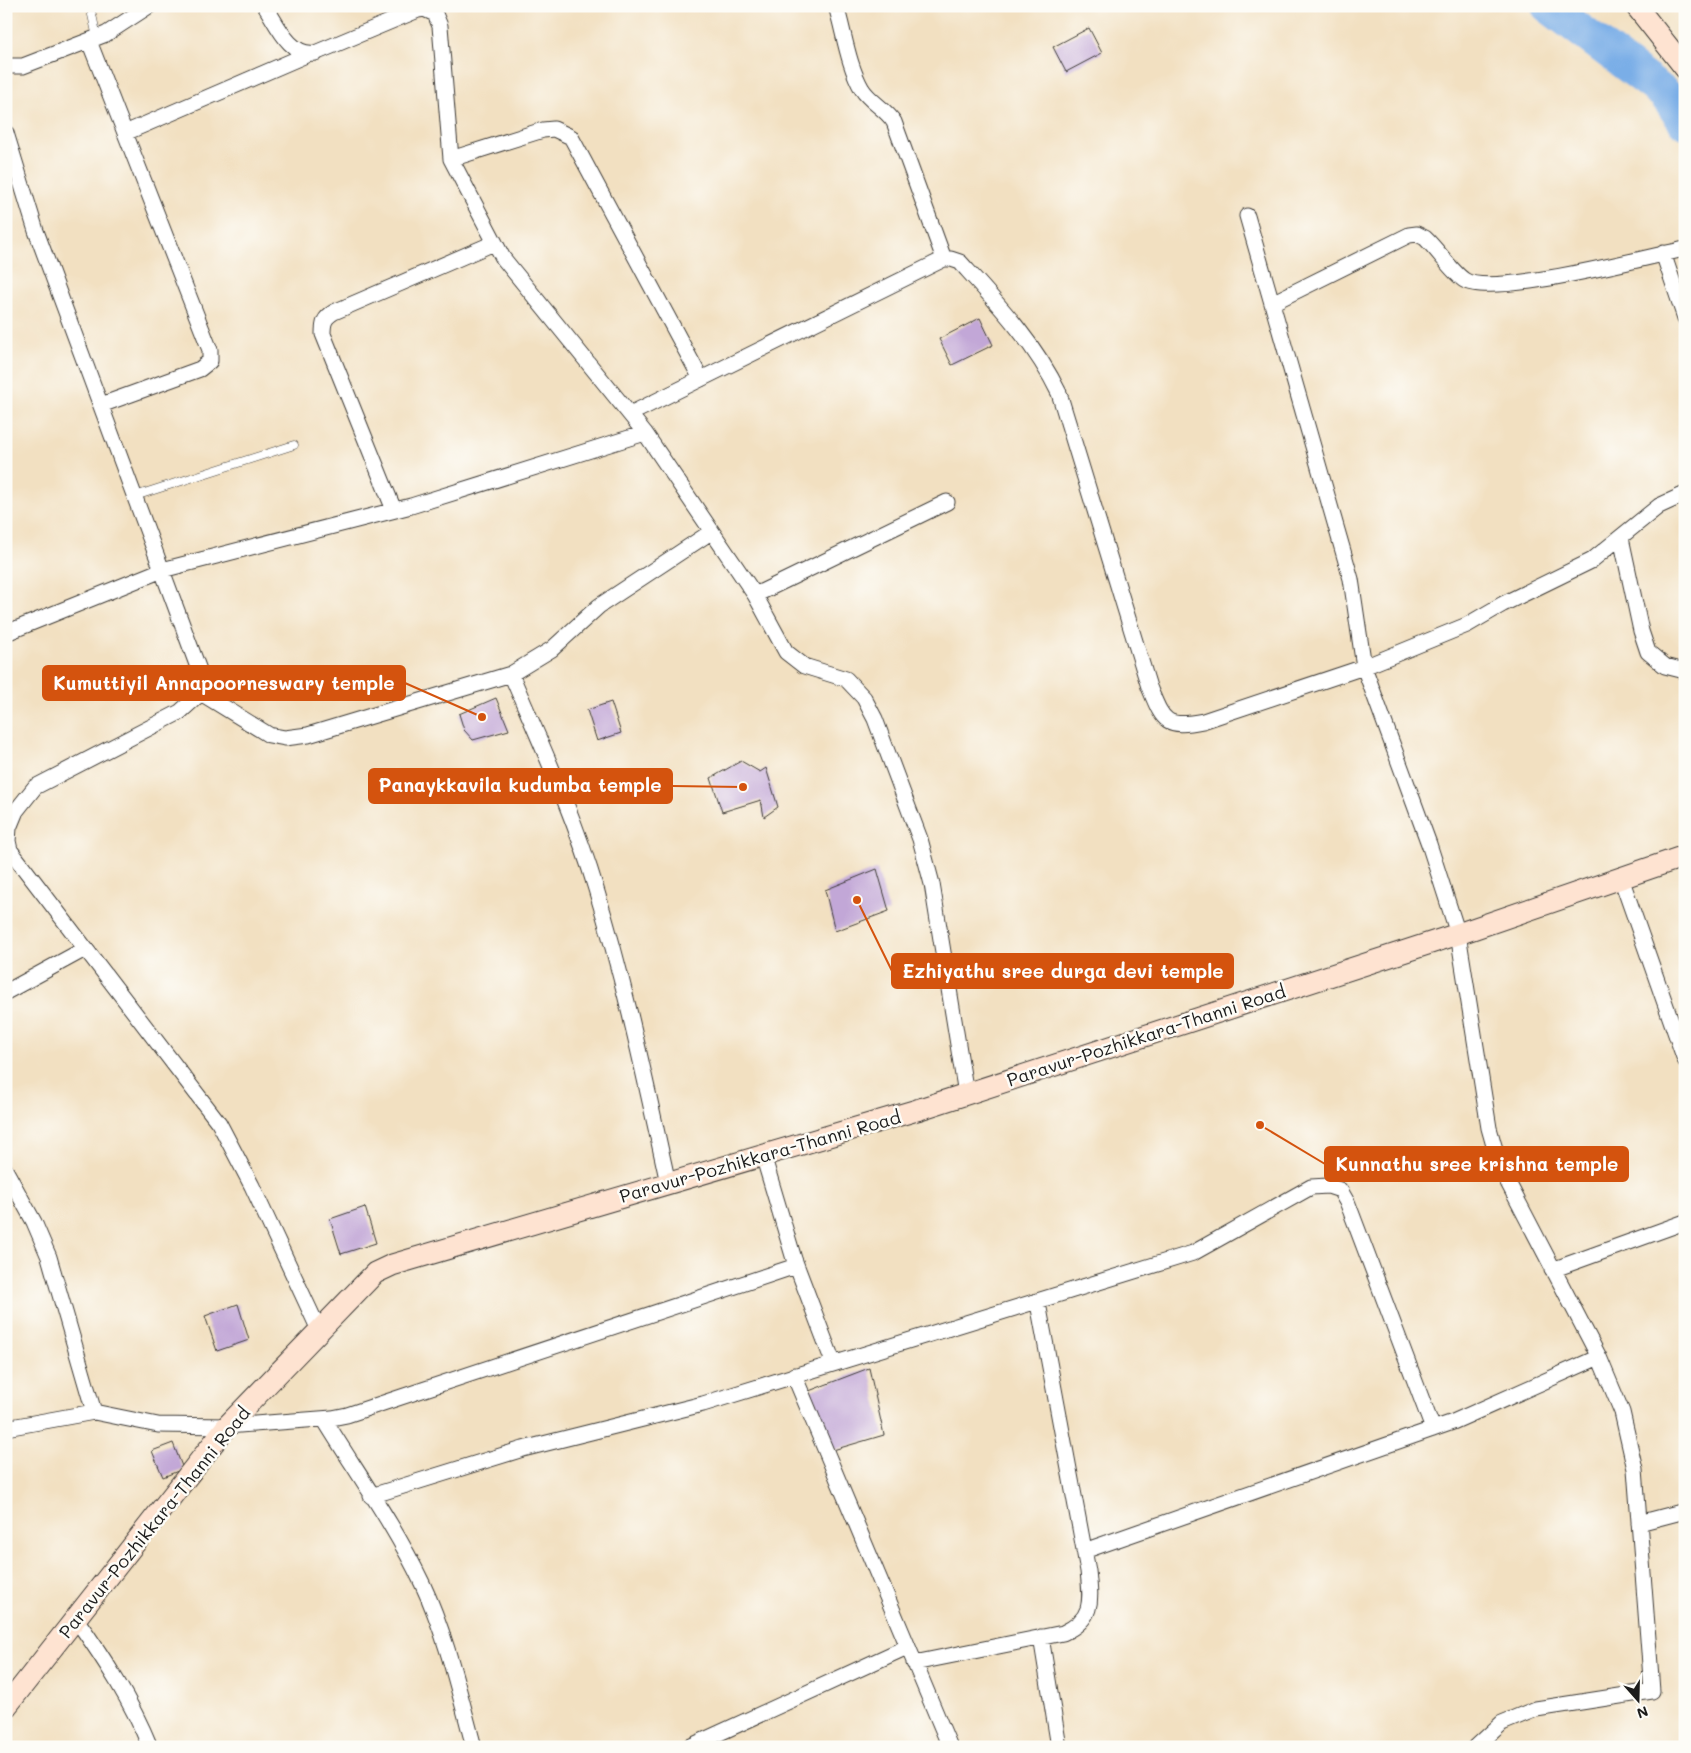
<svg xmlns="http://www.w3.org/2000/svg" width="1691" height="1753" viewBox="0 0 1691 1753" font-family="Mali,sans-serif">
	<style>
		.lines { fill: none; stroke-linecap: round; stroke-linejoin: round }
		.river { stroke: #7aaee7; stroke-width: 34 }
		.building { fill: #c2a7d7 }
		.service-casing { stroke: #3c3935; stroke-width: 9 }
		.minor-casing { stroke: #3c3935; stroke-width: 17 }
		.secondary-casing { stroke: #3c3935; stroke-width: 23 }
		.service { stroke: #fff; stroke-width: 8 }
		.minor { stroke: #fff; stroke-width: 15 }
		.secondary { stroke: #fee3d1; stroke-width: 21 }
		.labels { text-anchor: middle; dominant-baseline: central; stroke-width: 5; stroke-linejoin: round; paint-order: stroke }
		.street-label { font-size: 18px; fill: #1c1c1c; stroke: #fdfcf7 }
		.leader { fill: none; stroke: #d4530e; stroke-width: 2 }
		.callout-dot { fill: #d4530e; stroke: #fdfcf7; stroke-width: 2 }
		.callout { fill: #d4530e; stroke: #d4530e; stroke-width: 2 }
		.callout-label { font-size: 19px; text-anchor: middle; font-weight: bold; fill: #fff }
	</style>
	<rect width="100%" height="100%" fill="#fdfcf7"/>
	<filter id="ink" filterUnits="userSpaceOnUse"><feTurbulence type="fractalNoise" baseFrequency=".02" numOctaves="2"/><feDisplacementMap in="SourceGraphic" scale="10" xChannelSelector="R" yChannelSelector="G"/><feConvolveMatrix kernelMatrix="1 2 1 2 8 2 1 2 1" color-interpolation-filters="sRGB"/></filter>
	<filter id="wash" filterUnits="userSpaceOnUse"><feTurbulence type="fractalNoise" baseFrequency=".0096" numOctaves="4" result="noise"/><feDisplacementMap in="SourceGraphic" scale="20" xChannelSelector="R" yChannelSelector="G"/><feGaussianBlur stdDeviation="1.12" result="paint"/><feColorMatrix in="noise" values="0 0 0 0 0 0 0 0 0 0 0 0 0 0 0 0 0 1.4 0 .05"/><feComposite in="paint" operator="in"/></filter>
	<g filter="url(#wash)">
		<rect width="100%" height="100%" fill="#f2e0c1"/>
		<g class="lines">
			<path class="river" d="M1548 6 1665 94 1685 122"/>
		</g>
		<g id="blocks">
			<path class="building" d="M1089 28 1102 53 1066 72 1053 47Z
				M980 318 993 345 952 365 939 339Z
				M496 698 509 730 473 740 464 730 459 714Z
				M611 702 621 733 597 741 587 710Z
				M741 761 760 772 766 768 778 807 764 817 761 800 722 812 711 778Z
				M877 869 889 911 835 931 825 890Z
				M365 1207 376 1243 341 1254 330 1219Z
				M238 1304 249 1340 217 1351 205 1316Z
				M869 1368 884 1435 833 1450 809 1391Z
				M173 1443 183 1469 163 1477 152 1451Z"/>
		</g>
	</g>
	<g filter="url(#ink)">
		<use href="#blocks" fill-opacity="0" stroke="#3c3935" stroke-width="1"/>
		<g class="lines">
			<defs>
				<path id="service" d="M90 6 97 37
					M135 496 294 445"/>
				<path id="minor" d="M265 6C277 24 290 57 315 53L418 10 424 9 435 14 440 26 451 159 503 258 645 433 755 595 786 652 804 666 846 679 864 698 875 719 920 839 932 884 966 1094
					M836 6C844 32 848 65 862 89 870 102 886 109 894 122L944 259
					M89 41 210 350V361L200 369 101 405
					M6 66H23L106 34 149 6
					M6 133 36 231 199 670 201 693 180 712 35 787 16 811 9 828 8 841 10 850 219 1123 252 1186 319 1330
					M125 133 306 55
					M451 159 543 130 554 129 571 137 701 379
					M1247 216 1351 579 1364 667 1429 844 1458 934 1489 1128 1500 1167 1599 1357 1622 1412 1635 1469 1652 1691 1536 1709 1502 1723 1476 1747
					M1663 253 1685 318
					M1272 303 1409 235 1417 234 1425 238C1438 250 1451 271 1464 280 1491 298 1647 257 1685 249
					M630 414 944 259H951L960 262C997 303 1035 343 1059 393L1149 687C1163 720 1164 729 1203 721L1364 667 1467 625 1503 604 1591 561 1659 506 1685 494
					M394 510 323 334C323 323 324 318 334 312L494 243
					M1621 538 1641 631 1648 652 1665 666 1685 671
					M755 595 947 502
					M6 633 162 570 411 506 645 433
					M511 674C541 744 574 815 596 889 626 986 646 1084 668 1183
					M201 693 269 735 285 738 308 735 511 674 552 649 599 606 711 532
					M1621 878 1685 1060
					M6 992 85 949
					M763 1155 794 1259 833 1362
					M6 1171 34 1222 49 1257 94 1412 158 1425 227 1426 332 1418 347 1415 796 1266
					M1552 1270 1685 1222
					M794 1375 950 1747
					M324 1419C357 1473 395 1526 422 1583 446 1634 459 1692 474 1747
					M6 1428 94 1412
					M371 1496 523 1449 703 1404 1193 1253 1311 1187 1328 1186 1340 1190 1348 1204 1433 1429
					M1639 1523 1685 1511
					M1084 1551 1453 1422 1599 1357
					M76 1619C105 1660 131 1700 150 1747
					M1041 1637 1059 1747
					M914 1663 1063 1633C1094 1619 1091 1601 1088 1571L1038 1303
					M689 1747 907 1647"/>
				<path id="secondary" d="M1636 6 1685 68
					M6 1707 227 1426 375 1273 392 1265 917 1110 1458 934 1685 856"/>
			</defs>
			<use href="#service" class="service-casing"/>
			<use href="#minor" class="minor-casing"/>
			<use href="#secondary" class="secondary-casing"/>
			<use href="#service" class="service"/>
			<use href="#minor" class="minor"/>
			<use href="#secondary" class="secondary"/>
		</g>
	</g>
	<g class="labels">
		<g class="street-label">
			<text transform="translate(1146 1035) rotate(-18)">Paravur-Pozhikkara-Thanni Road</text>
			<text transform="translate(760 1156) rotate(-16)">Paravur-Pozhikkara-Thanni Road</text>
			<text transform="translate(154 1522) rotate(-51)">Paravur-Pozhikkara-Thanni Road</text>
		</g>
	</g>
	<path class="leader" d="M482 717L405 683M743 787L672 786M857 900L892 971M1260 1125L1325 1164"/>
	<g class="callout-dot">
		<circle cx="482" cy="717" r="5"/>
		<circle cx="743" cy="787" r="5"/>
		<circle cx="857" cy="900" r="5"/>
		<circle cx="1260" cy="1125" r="5"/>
	</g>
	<g class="callout">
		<rect x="43" y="666" width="362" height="34" rx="5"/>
		<rect x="369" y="769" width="303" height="34" rx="5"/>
		<rect x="892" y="954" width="341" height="34" rx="5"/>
		<rect x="1325" y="1147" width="303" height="34" rx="5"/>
	</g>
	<g class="callout-label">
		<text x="224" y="690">Kumuttiyil Annapoorneswary temple</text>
		<text x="520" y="792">Panaykkavila kudumba temple</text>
		<text x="1063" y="978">Ezhiyathu sree durga devi temple</text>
		<text x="1477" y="1171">Kunnathu sree krishna temple</text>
	</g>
	<rect width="1691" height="1753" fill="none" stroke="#fdfcf7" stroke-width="25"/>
	<g transform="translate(1638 1700) rotate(160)" stroke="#fdfcf7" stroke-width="4" paint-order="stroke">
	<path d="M0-4L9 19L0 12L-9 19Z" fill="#1c1c1c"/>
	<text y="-8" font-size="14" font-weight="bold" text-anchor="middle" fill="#1c1c1c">N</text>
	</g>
</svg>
